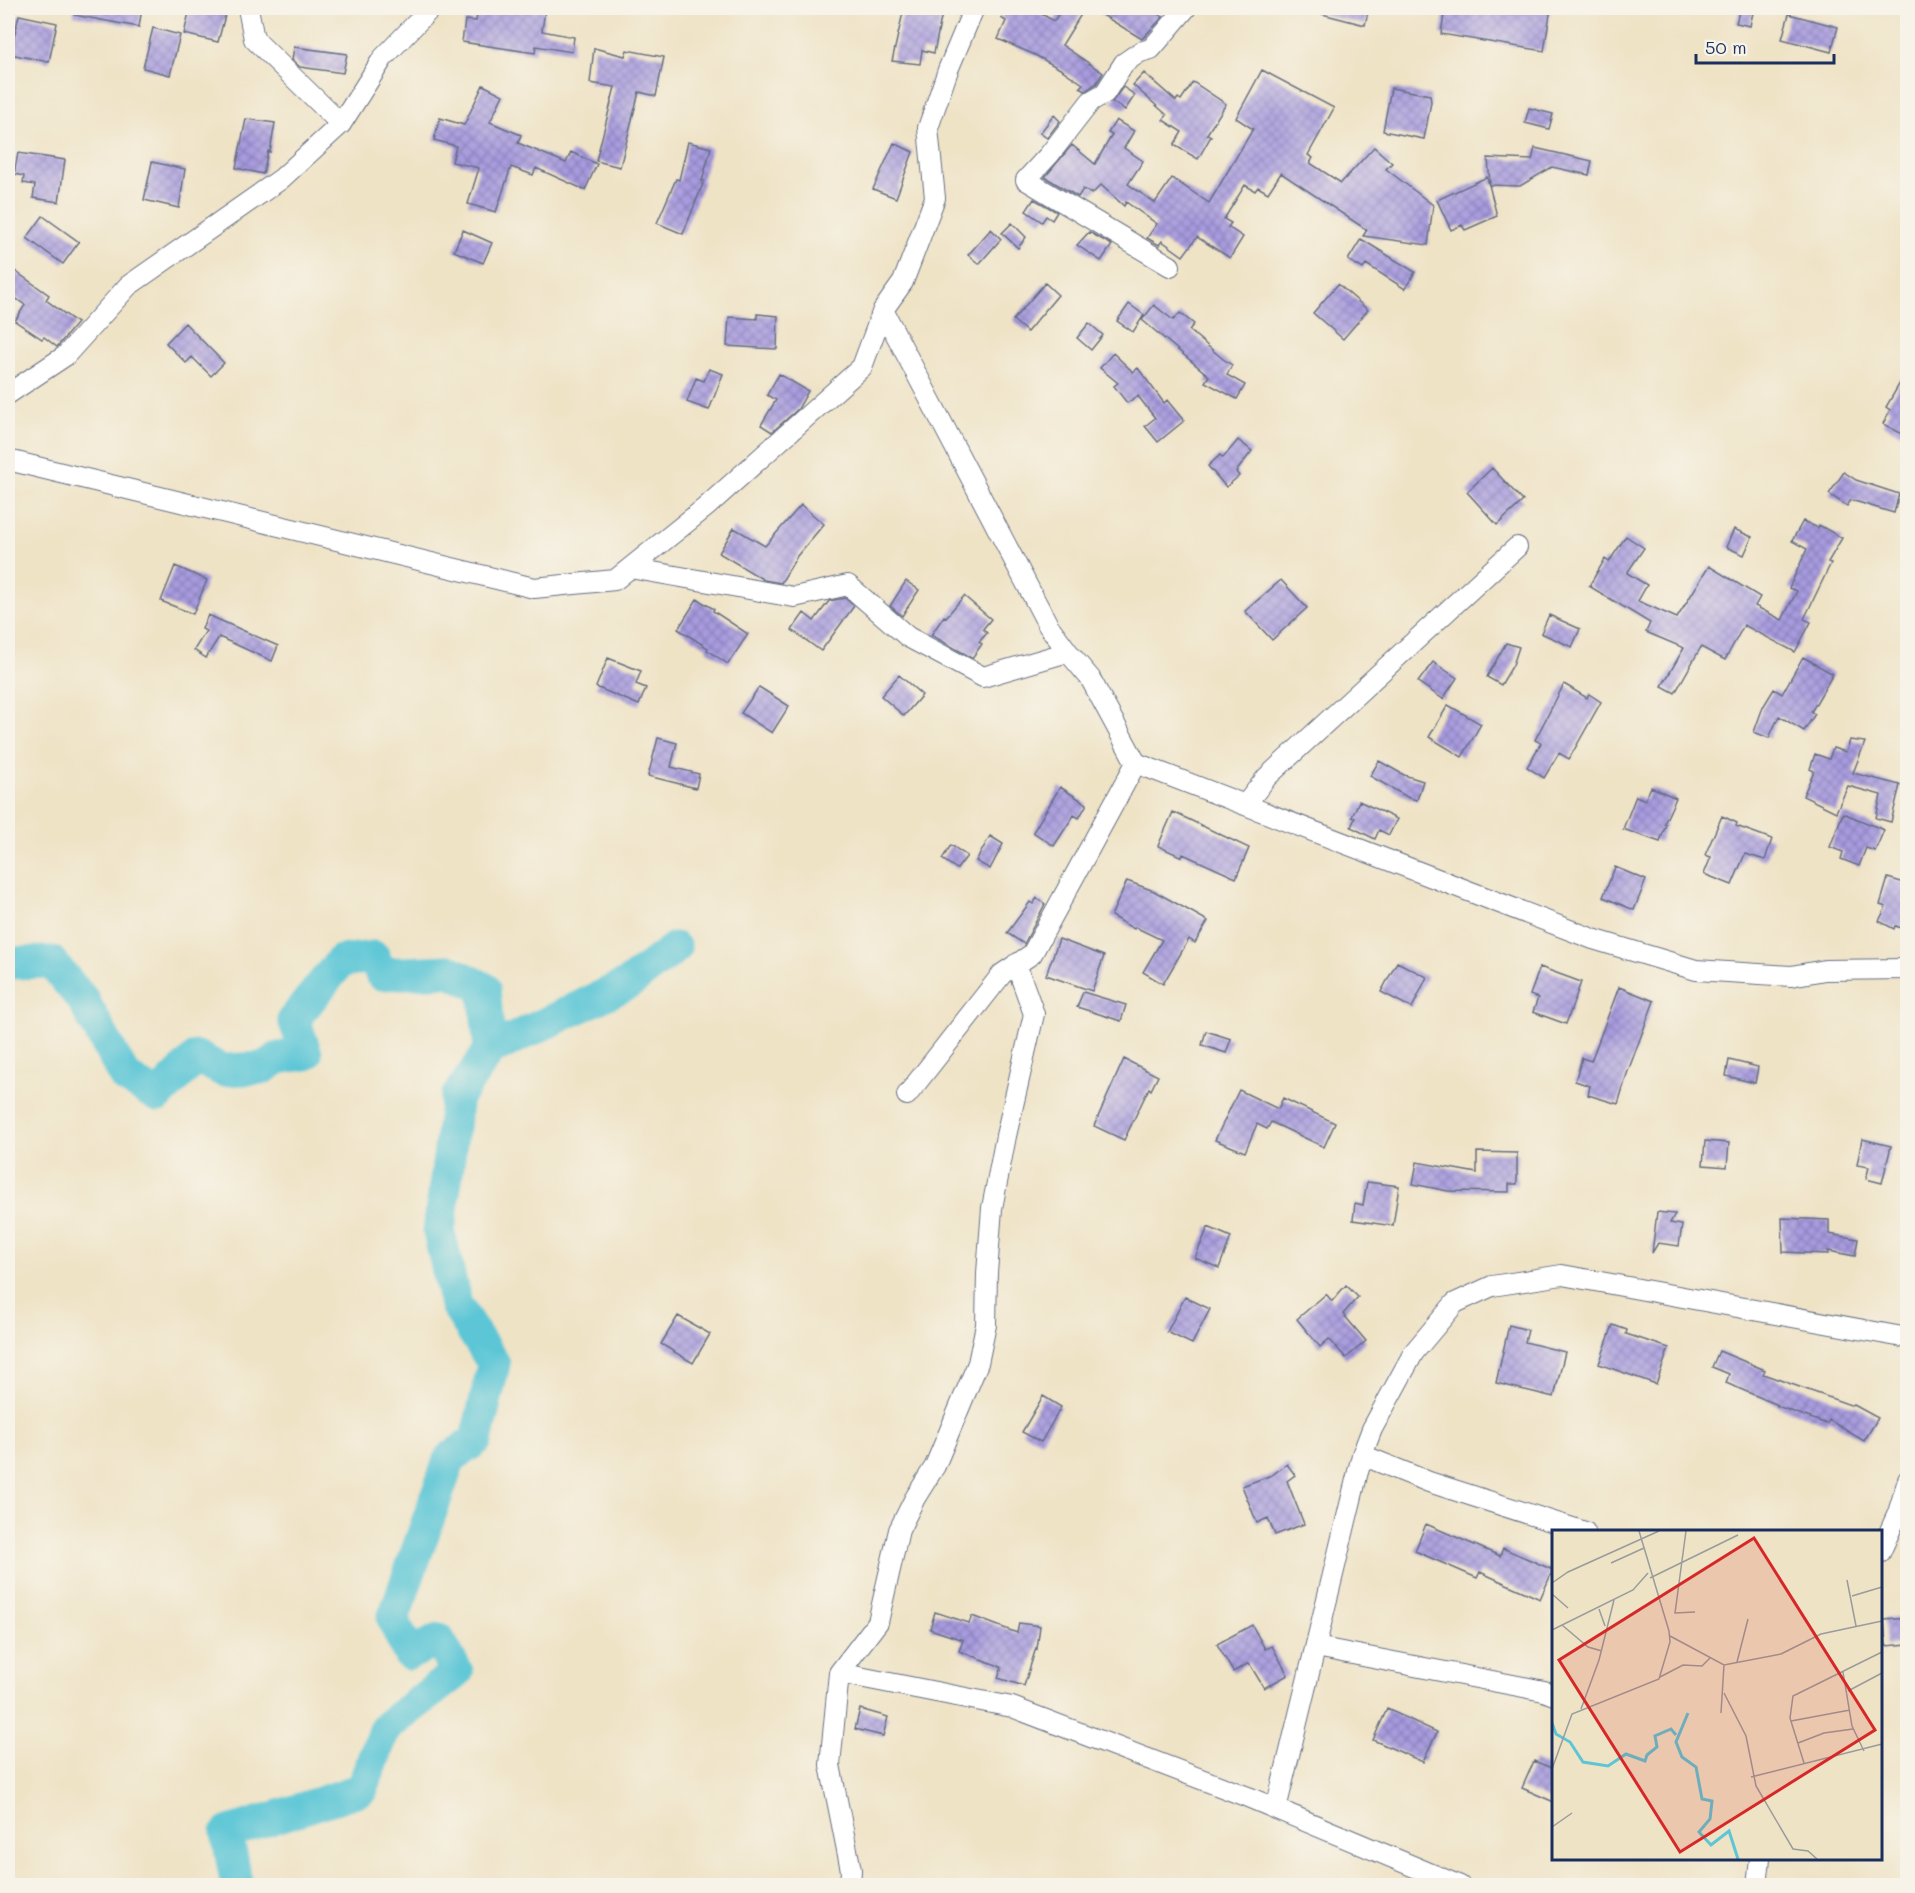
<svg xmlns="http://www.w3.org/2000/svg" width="1915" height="1893" viewBox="0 0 1915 1893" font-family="Mali,sans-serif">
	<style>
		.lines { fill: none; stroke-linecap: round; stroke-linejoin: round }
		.river { stroke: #5cc6d6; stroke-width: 33 }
		.building { fill: url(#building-cross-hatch) }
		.street-casing { stroke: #656e82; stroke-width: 22 }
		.street { stroke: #fff; stroke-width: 20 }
		.inset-river { fill: none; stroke: #5cc6d6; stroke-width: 3 }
		.inset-road { fill: none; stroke: #9a9b9c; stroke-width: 1.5 }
		.view { fill: #d62828; fill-opacity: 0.15; stroke: #d62828; stroke-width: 3 }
		.inset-edge { fill: none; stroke: #1b2f5e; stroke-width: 3 }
	</style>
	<defs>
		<pattern id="building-cross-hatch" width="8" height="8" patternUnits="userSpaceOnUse" patternTransform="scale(1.5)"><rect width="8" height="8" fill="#a89bdf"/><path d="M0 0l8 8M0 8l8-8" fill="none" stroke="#887fb8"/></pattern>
	</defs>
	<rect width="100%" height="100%" fill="#f7f3e8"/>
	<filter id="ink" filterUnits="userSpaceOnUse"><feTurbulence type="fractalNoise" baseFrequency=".0167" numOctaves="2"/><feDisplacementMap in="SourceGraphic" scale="12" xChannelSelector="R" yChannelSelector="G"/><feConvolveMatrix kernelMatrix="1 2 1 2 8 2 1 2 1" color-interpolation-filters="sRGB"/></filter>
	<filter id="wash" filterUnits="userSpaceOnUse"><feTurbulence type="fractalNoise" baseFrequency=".008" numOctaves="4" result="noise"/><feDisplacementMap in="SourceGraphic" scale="24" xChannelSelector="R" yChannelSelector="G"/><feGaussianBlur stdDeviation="1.35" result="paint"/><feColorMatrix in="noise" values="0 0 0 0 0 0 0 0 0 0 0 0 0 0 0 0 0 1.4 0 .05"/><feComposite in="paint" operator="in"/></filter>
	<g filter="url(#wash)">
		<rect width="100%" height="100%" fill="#efe3c6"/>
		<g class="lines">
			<path class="river" d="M8 963 51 962 83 1000 125 1077 158 1096 197 1057 222 1070 263 1068 278 1058 306 1054 294 1019 341 961 374 957 381 974 450 971 484 988 490 1050
				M237 1886 227 1833 362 1789 385 1728 457 1672 439 1640 409 1654 393 1619 450 1458 476 1440 494 1364 456 1305 439 1232 457 1097 490 1050 629 983 675 948"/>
		</g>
		<g id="blocks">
			<path class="building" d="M74 8H142L139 27 74 15Z
				M190 8H227L218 42 184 34Z
				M478 8H527L545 10 542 31 574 37 572 52 536 46 535 53 462 42 465 20 476 21Z
				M904 8H943L934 53 922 50 920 64 892 61Z
				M1008 8H1031L1054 21 1062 8H1085L1062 45 1103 73 1096 84 1085 91 1080 87 1083 84 1062 70 1035 55 998 39 1006 21 1001 18Z
				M1091 8H1148L1163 17 1142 39Z
				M1323 8H1369L1365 25 1322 14Z
				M1445 8H1551L1544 51 1441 34Z
				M1740 8H1754L1750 26 1736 23Z
				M1789 14 1838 27 1831 52 1782 39Z
				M19 15 57 23 49 62 10 54Z
				M153 28 180 35 170 75 143 68Z
				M294 47 347 54 343 73 300 67 292 60Z
				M594 48 625 56 627 50 664 57 656 96 639 92 620 167 596 161 615 87 590 83Z
				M1262 70 1334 108 1308 155 1313 158 1310 163 1341 183 1374 147 1392 163 1386 169 1433 205 1428 245 1363 236 1367 230 1281 173 1268 193 1258 187 1255 191 1245 185 1224 219 1231 223 1228 227 1243 237 1230 258 1197 237 1183 256 1162 241 1159 245 1147 238 1157 224 1126 202 1124 206 1101 185 1092 194 1083 189 1078 197 1045 177 1072 145 1095 164 1112 135 1108 133 1116 120 1134 131 1124 148 1143 161 1128 184 1155 203 1172 178 1209 203 1253 129 1236 118Z
				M1144 73 1176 101 1178 98 1181 100 1193 82 1226 104 1207 134 1211 136 1198 159 1174 145 1182 132 1163 120 1167 115 1133 85Z
				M483 85 503 95 490 122 521 135 518 143 566 163 571 152 597 164 585 190 536 168 533 175 511 167 496 212 468 204 479 168 452 162 456 146 434 140 440 118 464 125Z
				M1123 87 1135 95 1125 110 1112 102Z
				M1391 88 1430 95 1431 102 1424 139 1383 131Z
				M1529 108 1553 114 1549 129 1525 123Z
				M1054 115 1060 121 1047 138 1040 133Z
				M246 119 275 123 270 152 268 151 263 174 236 168Z
				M688 142 711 148 702 181H704L683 234 657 223 676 179 679 180Z
				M894 143 913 152 896 198 873 189Z
				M1535 148 1592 161 1589 175 1552 167 1520 186 1490 185 1488 158 1532 160Z
				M18 153 65 160 59 202 33 198 35 185 23 183 24 176 14 174Z
				M152 162 185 169 179 208 144 200Z
				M1487 177 1497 216 1465 230 1462 225 1451 230 1437 200Z
				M1034 199 1057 212 1052 220 1046 216 1042 222 1026 211Z
				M43 216 79 242 63 264 27 238Z
				M1012 223 1026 237 1018 248 1002 233Z
				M991 229 1001 239 979 264 968 255Z
				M463 230 492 243 483 263 454 251Z
				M1089 232 1112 245 1101 261 1077 245Z
				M1361 239 1415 272 1405 289 1366 264 1363 269 1348 260Z
				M8 266 49 295 46 300 77 323 57 347 44 337 42 339 15 321 25 305 8 293Z
				M1045 283 1058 295 1027 332 1013 320Z
				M1338 284 1368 310 1343 339 1313 313Z
				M1129 304 1144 315 1133 332 1117 321Z
				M1154 305 1173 320 1180 313 1194 324 1189 330 1223 359 1232 365 1227 375 1245 385 1237 399 1205 382 1209 376 1142 320Z
				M757 314 778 316 777 349 727 346 729 317 757 319Z
				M185 323 224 363 211 376 192 357 186 363 166 343Z
				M1089 323 1103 335 1091 350 1077 338Z
				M1113 353 1133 372 1138 368 1164 403 1167 400 1184 421 1158 442 1145 426 1155 418 1138 396 1127 403 1114 386 1118 383 1100 368Z
				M709 369 723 374 709 410 687 402 696 378 704 381Z
				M1908 369V437L1883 424 1890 410 1886 407Z
				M779 374 808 391 798 409 772 432 761 425 776 400 767 395Z
				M1238 440 1252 451 1236 472 1239 476 1226 487 1208 466 1220 455 1223 458Z
				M1492 468 1523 501 1497 525 1467 492Z
				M1844 472 1856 480 1899 494 1894 513 1851 500 1847 506 1829 494Z
				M801 505 824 524 797 556 781 583 764 580 719 553 734 528 765 546Z
				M1803 521 1818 528 1819 525 1842 538 1828 562 1831 563 1804 619 1811 622 1795 652 1744 625 1725 660 1701 647 1675 693 1662 686 1684 648 1646 632 1650 623 1589 586 1605 559 1609 562 1626 536 1644 548 1627 573 1647 585 1638 601 1677 618 1709 566 1760 597 1755 606 1782 620 1797 591 1789 588 1807 549 1792 541Z
				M1734 529 1752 537 1744 555 1726 547Z
				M175 566 207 580 193 614 161 601Z
				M1281 580 1307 608 1272 640 1245 611Z
				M906 581 919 590 902 616 890 606Z
				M964 596 991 619 983 629 987 633 979 642 982 644 972 658 931 635 944 616 946 617Z
				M845 598 854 606 821 651 792 630 804 613 814 621 829 601Z
				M697 599 714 609 713 611 748 634 728 664 707 650 708 648 678 629Z
				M208 615 278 646 272 661 219 637 206 658 194 650 206 631 202 629Z
				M1549 615 1580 629 1572 647 1541 633Z
				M1506 643 1519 647 1513 665 1501 685 1487 677Z
				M1803 657 1833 674 1811 712 1815 714 1804 731 1779 716 1769 738 1754 732 1763 707 1774 689 1782 694Z
				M608 658 641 671 636 684 646 688 639 705 596 687Z
				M1433 662 1457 678 1443 699 1418 682Z
				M899 675 922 695 904 716 881 696Z
				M1564 684 1587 698 1589 694 1601 702 1569 759 1559 753 1544 778 1527 767 1541 743 1535 740Z
				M759 687 789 706 772 733 741 713Z
				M1448 705 1481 724 1462 757 1429 737Z
				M658 738 677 743 671 767 699 774 696 788 648 776Z
				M1850 740 1865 742 1853 773 1900 785 1891 822 1876 818 1881 795 1848 786 1836 812 1803 796 1814 771 1810 769 1815 754 1829 759 1833 748 1846 752Z
				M1379 761 1404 775 1423 781 1417 800 1409 798 1370 776Z
				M1060 787 1087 804 1079 818 1074 815 1054 846 1033 832Z
				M1651 787 1676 798 1664 824H1666L1660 842 1623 829 1636 796 1645 800Z
				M1359 801 1397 819 1389 835 1379 830 1375 839 1351 827 1355 818 1352 817Z
				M1173 812 1249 848 1236 878 1183 854 1182 857 1158 846Z
				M1843 813 1884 830 1875 851 1866 848 1859 866 1841 859 1843 852 1830 847Z
				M1722 816 1737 823 1736 826 1772 839 1765 860 1745 854 1732 885 1704 874 1711 857 1705 855Z
				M990 836 1003 844 990 869 976 861Z
				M951 845 967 856 957 869 942 859Z
				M1615 867 1646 880 1634 910 1603 897Z
				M1888 878 1908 884V930L1895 926 1894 929 1879 921 1886 907 1880 905Z
				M1127 881 1154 891 1208 921 1195 943 1189 939 1163 984 1143 972 1162 940 1135 927 1134 929 1111 916Z
				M1037 898 1045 904 1024 944 1007 933 1030 902 1033 904Z
				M1059 939 1104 956 1092 991 1046 975Z
				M1397 962 1427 977 1412 1008 1381 992Z
				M1540 967 1581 982 1566 1024 1533 1012 1538 998 1530 995Z
				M1619 987 1654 1001 1627 1074 1618 1104 1588 1095 1590 1086 1575 1081 1582 1058 1591 1061Z
				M1083 992 1126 1005 1121 1021 1077 1007Z
				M1206 1031 1231 1039 1226 1053 1202 1045Z
				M1124 1059 1158 1076 1151 1090 1149 1088 1124 1140 1094 1126Z
				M1729 1060 1758 1067 1755 1083 1726 1076Z
				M1239 1090 1278 1109 1283 1098 1335 1123 1324 1147 1271 1122 1267 1129 1257 1124 1245 1152 1215 1140Z
				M1862 1139 1891 1146 1882 1183 1866 1179 1869 1167 1857 1165Z
				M1705 1141 1729 1143 1727 1167 1703 1165Z
				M1477 1152 1517 1153V1184H1509V1192L1448 1191 1413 1184 1417 1162 1477 1173Z
				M1367 1182 1399 1186 1393 1226 1353 1220 1355 1203 1363 1205Z
				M1657 1212 1675 1214 1670 1223 1682 1225 1679 1246 1658 1243 1652 1253Z
				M1782 1218 1829 1220V1234L1858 1239 1855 1256 1828 1251V1254L1783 1252Z
				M1208 1227 1231 1237 1219 1268 1195 1258Z
				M1346 1285 1358 1297 1343 1314 1366 1341 1346 1358 1329 1339 1320 1347 1297 1319 1326 1294 1332 1301Z
				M1185 1297 1210 1309 1192 1344 1167 1332Z
				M678 1316 710 1334 693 1363 661 1344Z
				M1509 1325 1528 1330 1525 1342 1565 1352 1554 1397 1496 1383Z
				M1613 1325 1627 1330 1626 1334 1669 1348 1656 1384 1599 1364Z
				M1719 1351 1765 1370 1763 1374 1853 1406 1854 1405 1878 1418 1864 1441 1829 1420 1827 1424 1777 1406 1778 1405 1726 1383 1729 1374 1712 1367Z
				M1043 1396 1061 1407 1041 1442 1022 1432Z
				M1287 1464 1295 1475 1287 1481 1304 1524 1275 1535 1268 1518 1257 1523 1242 1486 1272 1475Z
				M1426 1524 1500 1556 1503 1548 1553 1570 1540 1599 1480 1572 1477 1578 1415 1551Z
				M935 1612 969 1623 972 1616 1017 1633 1019 1623 1040 1626 1037 1649 1036 1648 1024 1686 998 1678 1002 1667 959 1651 963 1640 930 1629Z
				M1908 1617V1644L1886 1646 1884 1619Z
				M1252 1625 1265 1649 1272 1646 1288 1675 1264 1688 1249 1663 1233 1672 1217 1644Z
				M860 1709 888 1717 883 1736 855 1729Z
				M1387 1709 1437 1732 1423 1762 1373 1740Z
				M1534 1761 1554 1769V1802L1522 1788Z"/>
		</g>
	</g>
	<g filter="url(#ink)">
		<use href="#blocks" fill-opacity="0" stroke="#656e82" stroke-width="1.5"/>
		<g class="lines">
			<defs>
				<path id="street" d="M248 8 254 39 341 124
					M1170 266 1026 180 1049 155 1091 101 1105 93 1124 63 1140 52 1151 49 1186 8
					M883 310 1048 625 1068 652 1090 678 1136 763 1593 939 1696 970 1791 976 1825 970 1908 969
					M8 394 65 356 128 286 281 179 341 124 383 58 431 8
					M8 460 534 588 615 580 706 507 862 367 883 310 903 282 935 198 928 128 948 70 974 8
					M630 568 794 597 848 585 908 637 983 677 1068 652
					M1245 805 1267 777 1517 547
					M907 1095 1002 974 1032 954 1136 763
					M1362 1455 1429 1482 1585 1532
					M1880 1553 1898 1513 1908 1480
					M1316 1647 1544 1691 1554 1695
					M839 1673 1012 1707 1248 1797 1460 1886
					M1276 1809 1362 1455 1372 1429 1414 1352 1455 1303 1492 1286 1562 1275 1908 1338
					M850 1886 851 1870 830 1765 839 1673 878 1622 899 1530 915 1498 935 1466 978 1363 986 1325 987 1273 992 1208 1006 1136 1034 1014 1016 964
					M1757 1886 1760 1858"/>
			</defs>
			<use href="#street" class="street-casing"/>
			<use href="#street" class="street"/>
		</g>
	</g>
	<g transform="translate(1552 1530)">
		<rect width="330" height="330" fill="#efe3c6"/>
		<path class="inset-river" d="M136 183 124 212 130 227 144 237 150 269 160 271 158 289 147 302 159 315 177 301 186 329M0 193 4 204 18 212 31 232 56 236 74 224 93 231 95 225 105 217 103 206 119 199 124 205"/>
		<path class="inset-road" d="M134 1 123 83 143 82M59 33 92 18M98 48 186 5M295 50 304 96M0 53 16 42 107 1M0 64 16 78M300 66 330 57M47 79 53 96M10 95 36 117 50 121M0 100 81 60 96 43M118 106 172 135 229 124 269 104 330 91M185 132 196 89M291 142 300 196 312 221M108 147 131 135 150 136 158 128M296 161 330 143M172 163 194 206 204 256 241 319 256 321 265 329M29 179 47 130 62 70M169 183 172 135M239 191 298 180M246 213 272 203 301 199M252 233 238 188 241 166 330 122M0 239 20 184 107 149 118 112 117 101 87 1M199 247 330 214M0 297 20 283"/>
		<path class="view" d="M202 8 323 200 128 322 7 130Z"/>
		<rect width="330" height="330" class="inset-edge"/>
	</g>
	<rect width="1915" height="1893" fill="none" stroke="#f7f3e8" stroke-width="30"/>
	<path d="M1696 54v9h138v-9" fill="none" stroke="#1b2f5e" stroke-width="3"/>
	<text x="1705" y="54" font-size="18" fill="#1b2f5e" stroke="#f7f3e8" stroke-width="4.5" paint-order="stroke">50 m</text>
</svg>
